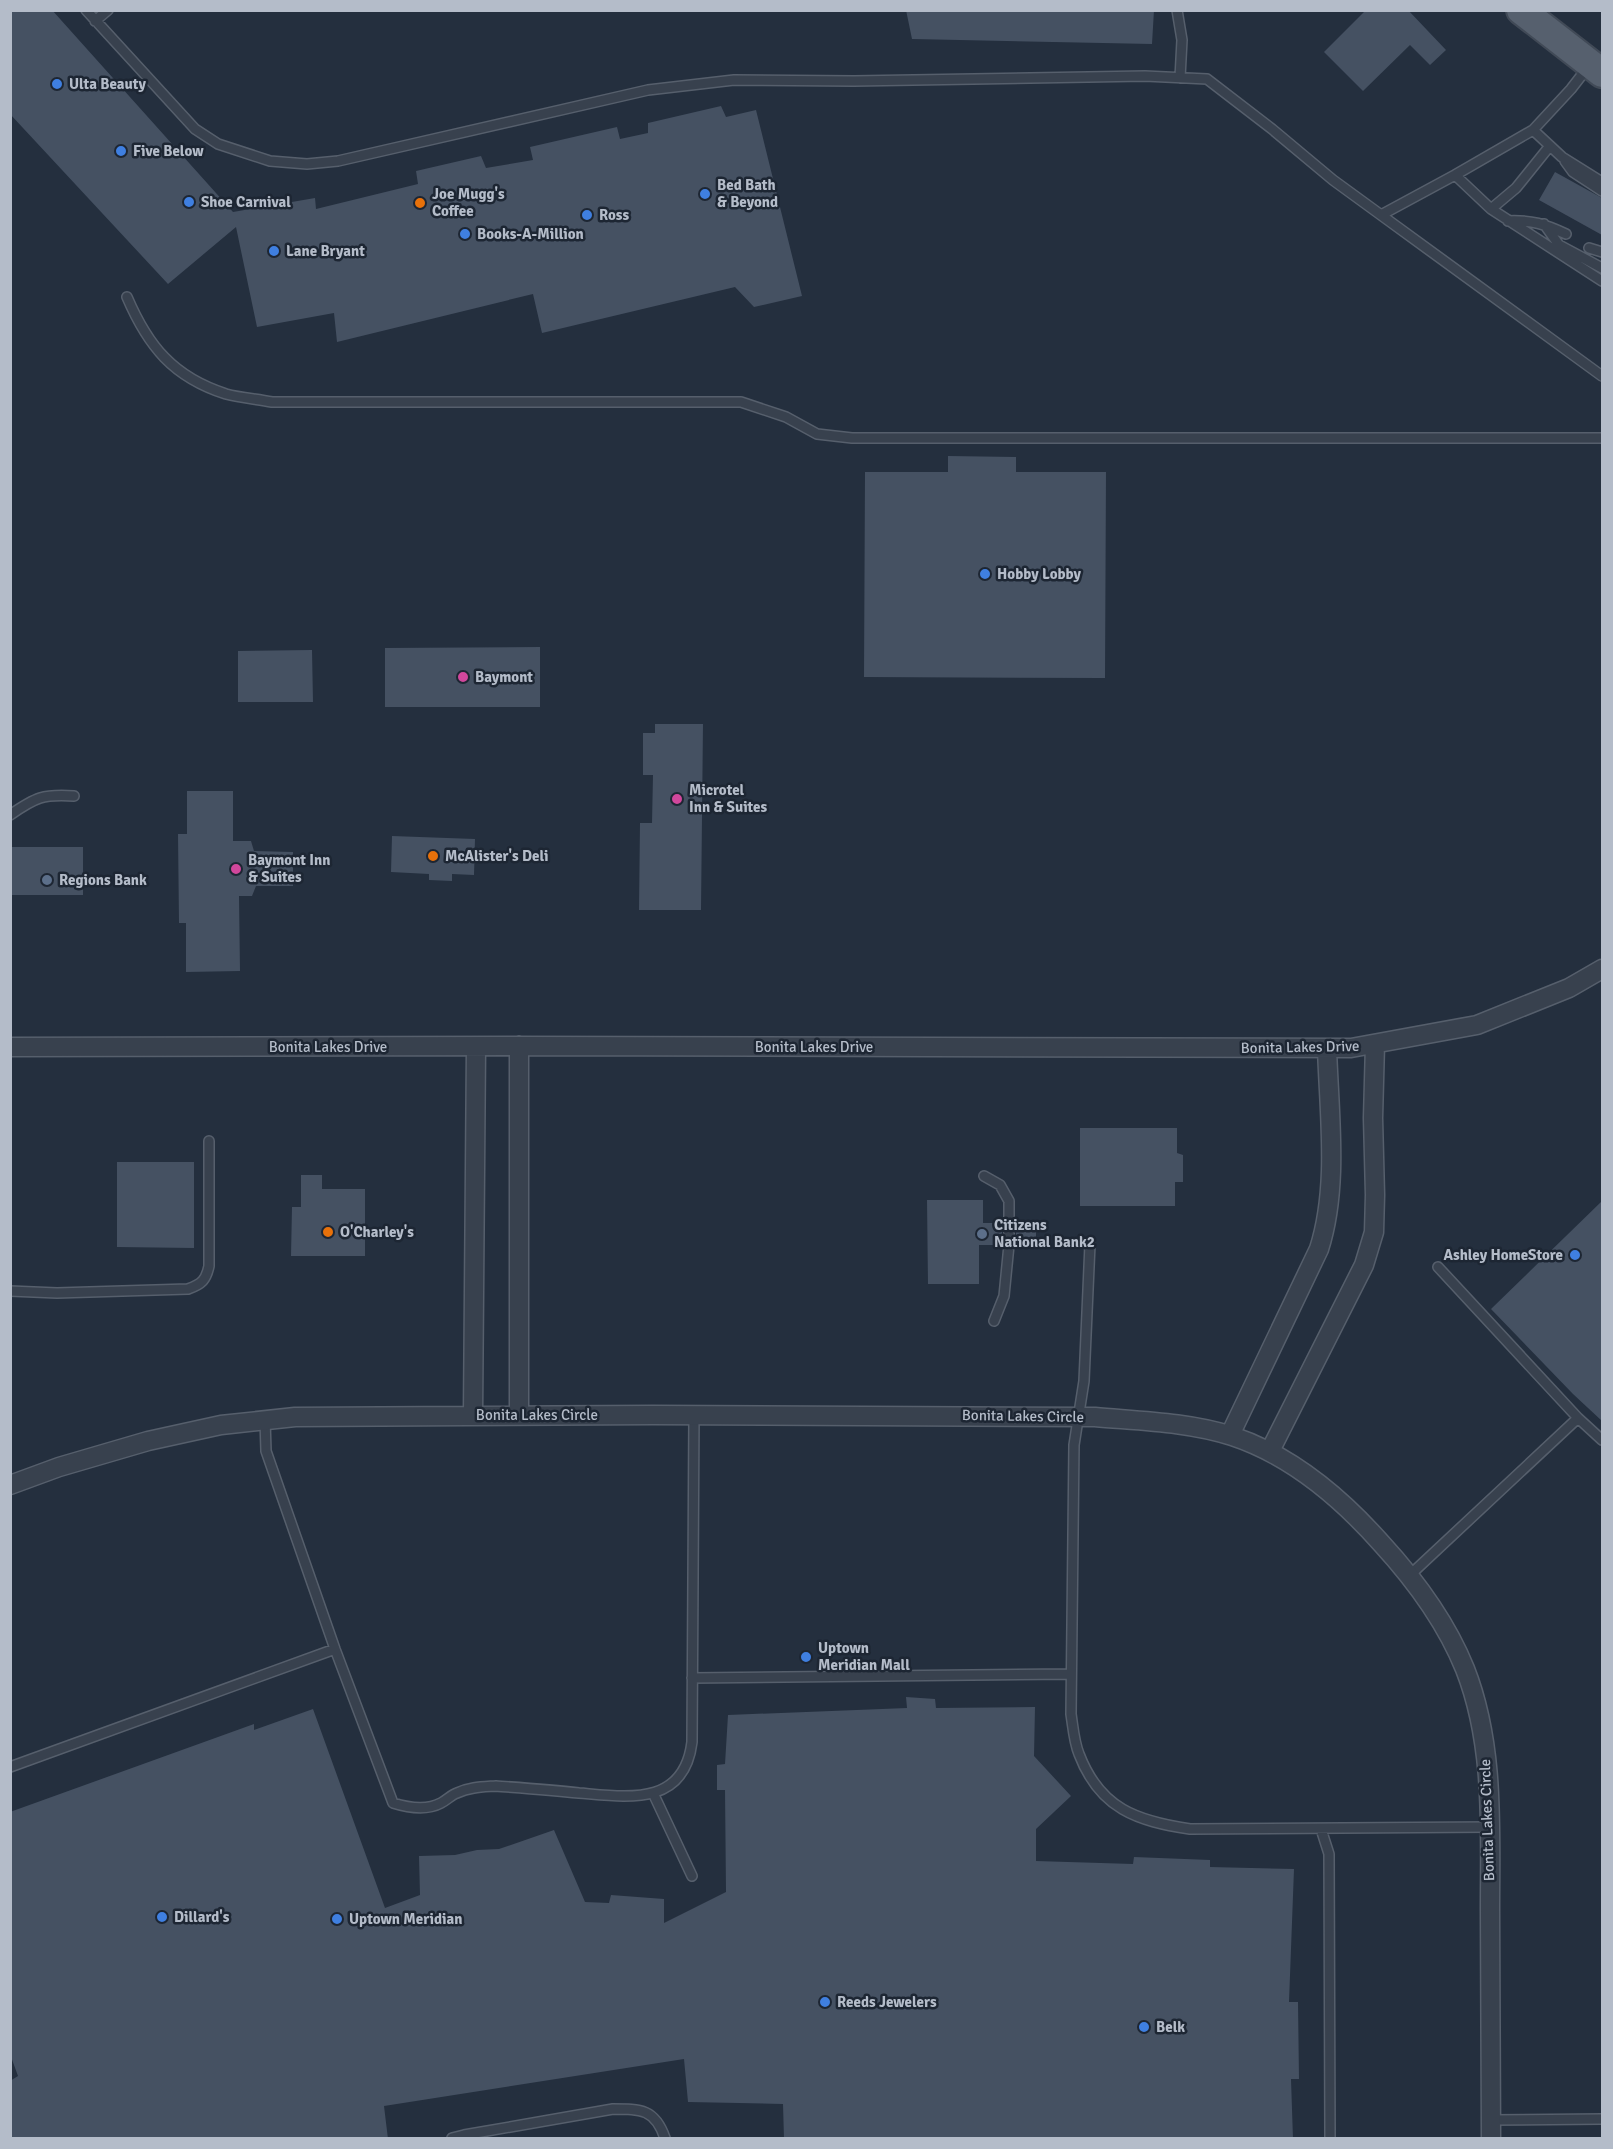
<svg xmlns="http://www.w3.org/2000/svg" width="1613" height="2149" viewBox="0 0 1613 2149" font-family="Signika,sans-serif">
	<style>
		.building { fill: #455162 }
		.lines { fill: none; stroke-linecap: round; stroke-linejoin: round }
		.service-casing { stroke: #565f6c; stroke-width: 12 }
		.minor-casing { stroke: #565f6c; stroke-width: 21 }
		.primary-casing { stroke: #414a57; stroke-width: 32 }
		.service { stroke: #38414e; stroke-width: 9 }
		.minor { stroke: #38414e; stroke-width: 18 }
		.primary { stroke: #56606e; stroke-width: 28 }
		.shop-dot { fill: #3f7fe0; stroke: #1d2633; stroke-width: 2 }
		.food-dot { fill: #e8710a; stroke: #1d2633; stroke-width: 2 }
		.hotel-dot { fill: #d1479c; stroke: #1d2633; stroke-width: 2 }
		.service-dot { fill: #5c6f8a; stroke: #1d2633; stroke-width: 2 }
		.labels { text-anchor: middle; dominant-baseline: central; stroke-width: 5; stroke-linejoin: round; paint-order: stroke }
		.poi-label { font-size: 15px; font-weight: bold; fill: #b4bcc9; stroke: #1d2633; text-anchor: start }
		.street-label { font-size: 15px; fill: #b4bcc9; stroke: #1d2633 }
	</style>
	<rect width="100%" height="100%" fill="#242f3e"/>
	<path class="building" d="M10 10H52L233 212 315 198 316 209 418 184 416 171 481 156 486 168 533 160 530 147 617 127 620 139 648 133V123L721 106 726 117 756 110 802 296 754 307 735 287 542 333 533 294 337 342 334 313 257 327 236 227 168 284 10 114Z
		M906 10H1154L1152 44 912 39Z
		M1366 10H1408L1446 50 1430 65 1410 45 1363 91 1324 52Z
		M1555 172 1602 198V235L1539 200Z
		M948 456 1016 457V472H1106L1105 678 864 677 865 472H948Z
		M540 647V707H385V648Z
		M312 650 313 702H238V651Z
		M655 724H703L701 910H639L640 823H652L653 775H643V733H655Z
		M187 791H233V841H251L254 851 293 852V886H256L252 896H239L240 971 186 972V923H179L178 834H187Z
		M392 836 475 839 474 875 452 874V881L429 880V874L391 872Z
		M11 847H83V895H10Z
		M1080 1128H1177V1153L1183 1155V1182H1175V1206H1080Z
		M117 1162H194V1248L117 1247Z
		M301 1175H322V1189H365V1256H291L292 1207H301Z
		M927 1200H983V1223H1002V1245H979V1284H928Z
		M1602 1201V1421L1573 1394 1491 1309Z
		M1016 1223H1036V1245H1016Z
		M906 1697 935 1699 936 1708 1035 1707 1034 1756 1071 1796 1036 1829V1861L1133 1864 1134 1857 1210 1860V1867L1294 1869 1289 2002H1298L1299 2079H1291L1293 2139H784L783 2104 688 2102 684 2059 384 2106 388 2139H10V2081L18 2076 10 2054V1812L254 1724V1730L313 1709 385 1908 420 1895 419 1856 455 1855 477 1850 499 1849 554 1830 585 1902 609 1903 611 1895 664 1899V1923L726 1892 725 1790H717V1765L725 1764 728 1715 907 1708Z"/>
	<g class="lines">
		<defs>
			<path id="service" d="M86 10 195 129 218 144 270 161 307 164 338 161 648 90 734 80 854 81 1145 76 1207 79 1272 129 1333 180 1381 215 1455 175 1533 130 1571 89 1588 67
				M1177 10 1182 40 1180 78
				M95 21 108 10
				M1533 130 1562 157 1602 182
				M1565 161 1573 172 1602 191
				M1455 175 1491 209 1602 281
				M1491 209 1516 188 1549 147
				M1381 215 1602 376
				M1508 221C1533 220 1544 224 1566 234
				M1544 224 1559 245 1602 268
				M1589 248 1602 252
				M127 297C148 346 173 377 226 394 241 398 257 399 272 402H741L786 417 817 434 852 438H1602
				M10 815C36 797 43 794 74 796
				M984 1176 1000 1185 1009 1201V1245L1004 1296 994 1321
				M1090 1244 1084 1381 1074 1445 1071 1714C1073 1727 1074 1742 1079 1754 1100 1809 1137 1821 1190 1829L1490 1827
				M1438 1267 1578 1418 1602 1440
				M10 1291 57 1293 188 1289C202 1284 206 1280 209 1266V1141
				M265 1419 266 1451 335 1649 387 1787 393 1803C409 1808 426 1811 441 1803 447 1800 451 1795 457 1793 470 1787 482 1787 496 1786 523 1788 551 1790 579 1793 627 1797 684 1807 692 1742L694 1415
				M1410 1575 1578 1418
				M692 1678 1071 1674
				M10 1767 335 1649
				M653 1793 692 1876
				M1321 1829 1329 1854 1330 2138
				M1491 2120 1602 2119
				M452 2138 464 2135 613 2109C641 2109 655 2109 665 2138"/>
			<path id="minor" d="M519 1046V1415
				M10 1047 519 1046 1351 1048 1477 1025 1569 988 1602 969
				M473 1415 476 1047
				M1230 1435 1319 1249C1339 1187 1329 1113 1327 1048
				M1270 1451 1364 1265 1374 1232 1375 1195 1373 1118 1375 1044
				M10 1485 59 1467 148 1441 221 1425 295 1417 653 1415 1095 1417C1140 1421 1188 1422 1232 1436 1290 1455 1341 1498 1381 1543 1415 1580 1446 1622 1465 1669 1495 1745 1490 1830 1490 1910 1491 1986 1491 2062 1491 2138"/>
			<path id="primary" d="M1521 10 1602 73"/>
		</defs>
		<use href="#service" class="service-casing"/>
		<use href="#minor" class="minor-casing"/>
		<use href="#primary" class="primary-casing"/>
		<use href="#service" class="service"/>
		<use href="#minor" class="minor"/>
		<use href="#primary" class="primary"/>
	</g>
	<g class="shop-dot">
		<circle cx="57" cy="84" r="6"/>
		<circle cx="121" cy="151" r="6"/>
		<circle cx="705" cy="194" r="6"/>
		<circle cx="189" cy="202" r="6"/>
		<circle cx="587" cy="215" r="6"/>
		<circle cx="465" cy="234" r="6"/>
		<circle cx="274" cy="251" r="6"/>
		<circle cx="985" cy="574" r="6"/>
		<circle cx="1575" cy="1255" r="6"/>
		<circle cx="806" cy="1657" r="6"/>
		<circle cx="162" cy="1917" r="6"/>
		<circle cx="337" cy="1919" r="6"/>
		<circle cx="825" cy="2002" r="6"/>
		<circle cx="1144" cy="2027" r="6"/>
	</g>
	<g class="food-dot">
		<circle cx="420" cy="203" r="6"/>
		<circle cx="433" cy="856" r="6"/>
		<circle cx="328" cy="1232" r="6"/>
	</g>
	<g class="hotel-dot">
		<circle cx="463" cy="677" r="6"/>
		<circle cx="677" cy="799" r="6"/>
		<circle cx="236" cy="869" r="6"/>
	</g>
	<g class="service-dot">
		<circle cx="47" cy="880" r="6"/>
		<circle cx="982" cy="1234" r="6"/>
	</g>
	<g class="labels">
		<g class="poi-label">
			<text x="69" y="84">Ulta Beauty</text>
			<text x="133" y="151">Five Below</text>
			<text x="717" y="185">Bed Bath<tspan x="717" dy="17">&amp; Beyond</tspan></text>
			<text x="432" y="194">Joe Mugg's<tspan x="432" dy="17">Coffee</tspan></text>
			<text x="201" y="202">Shoe Carnival</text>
			<text x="599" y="215">Ross</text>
			<text x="477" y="234">Books-A-Million</text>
			<text x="286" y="251">Lane Bryant</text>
			<text x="997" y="574">Hobby Lobby</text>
			<text x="475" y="677">Baymont</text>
			<text x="689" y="790">Microtel<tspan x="689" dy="17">Inn &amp; Suites</tspan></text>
			<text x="445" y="856">McAlister's Deli</text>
			<text x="248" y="860">Baymont Inn<tspan x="248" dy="17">&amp; Suites</tspan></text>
			<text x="59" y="880">Regions Bank</text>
			<text x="994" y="1225">Citizens<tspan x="994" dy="17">National Bank2</tspan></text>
			<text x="340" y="1232">O'Charley's</text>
			<text x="1563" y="1255" text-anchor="end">Ashley HomeStore</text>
			<text x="818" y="1648">Uptown<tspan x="818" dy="17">Meridian Mall</tspan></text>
			<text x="174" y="1917">Dillard's</text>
			<text x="349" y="1919">Uptown Meridian</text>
			<text x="837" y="2002">Reeds Jewelers</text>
			<text x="1156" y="2027">Belk</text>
		</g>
		<g class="street-label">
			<text x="328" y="1047">Bonita Lakes Drive</text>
			<text x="814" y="1047">Bonita Lakes Drive</text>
			<text transform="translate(1300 1047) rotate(-1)">Bonita Lakes Drive</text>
			<text x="537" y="1415">Bonita Lakes Circle</text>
			<text transform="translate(1023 1416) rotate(1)">Bonita Lakes Circle</text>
			<text transform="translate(1487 1820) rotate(-92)">Bonita Lakes Circle</text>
		</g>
	</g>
	<rect width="1613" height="2149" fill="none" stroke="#b4bcc9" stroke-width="24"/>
</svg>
